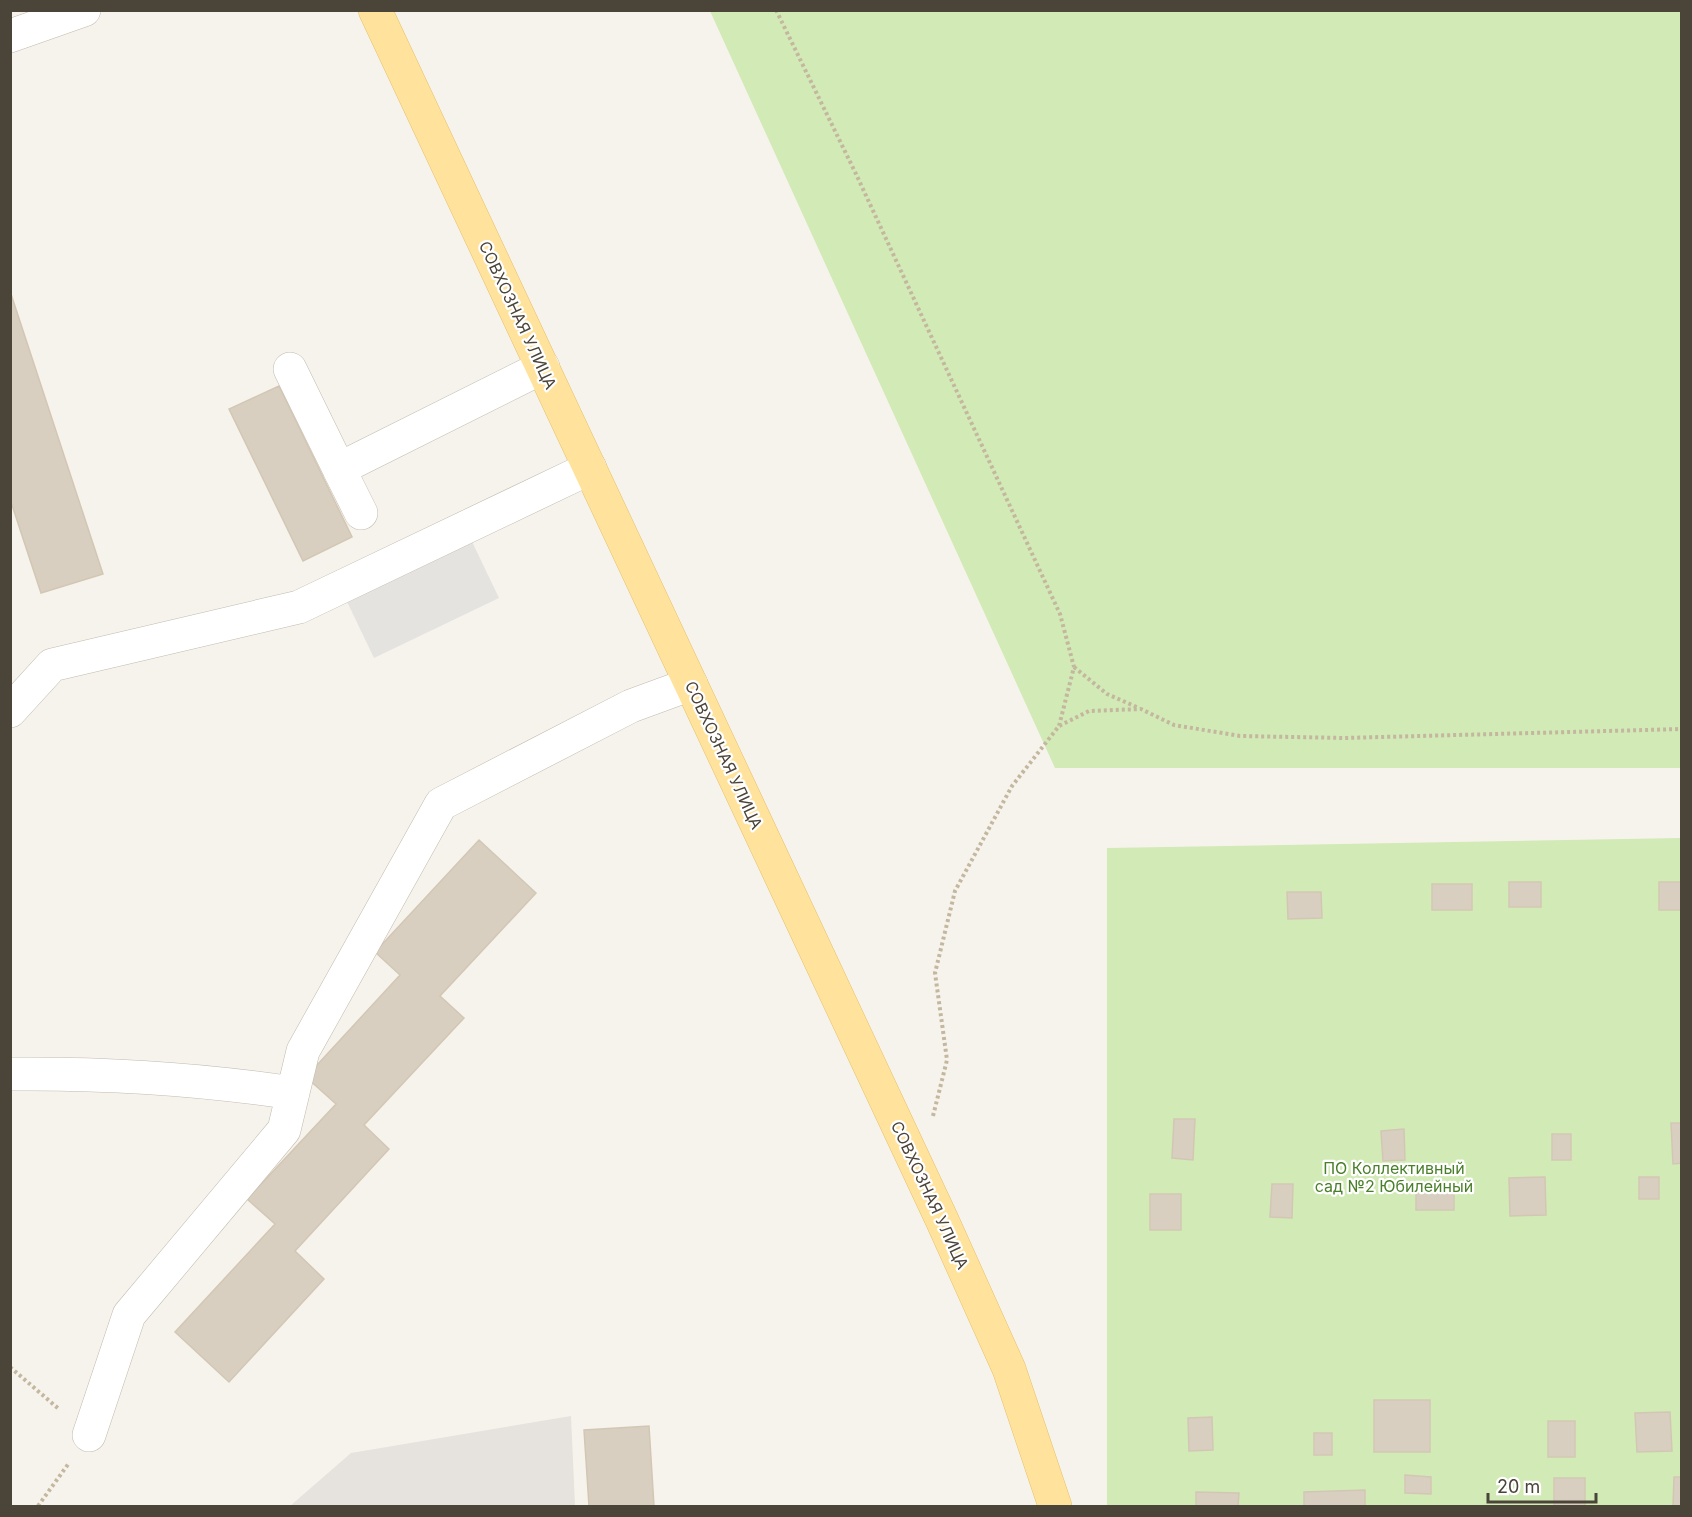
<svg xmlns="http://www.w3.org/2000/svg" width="1692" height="1517" viewBox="0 0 1692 1517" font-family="Inter,sans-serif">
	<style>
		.industrial { fill: #e6e2dd }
		.green { fill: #d2eab5 }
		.parking { fill: #e5e3e0 }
		.building { fill: #d8cfc1; stroke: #d3c7b4; stroke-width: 1.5 }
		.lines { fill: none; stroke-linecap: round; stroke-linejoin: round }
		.minor-casing { stroke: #c2bbae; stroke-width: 34 }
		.major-casing { stroke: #e6c16a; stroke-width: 34 }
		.path { stroke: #c4b79f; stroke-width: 4; stroke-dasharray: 3 3; stroke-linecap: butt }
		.minor { stroke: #fff; stroke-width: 33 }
		.major { stroke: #ffe39c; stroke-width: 33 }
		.labels { text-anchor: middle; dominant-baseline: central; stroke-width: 4.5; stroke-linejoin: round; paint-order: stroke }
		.street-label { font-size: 16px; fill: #4b4439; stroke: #fff }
		.park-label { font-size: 16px; fill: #4a7f2a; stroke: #fff }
	</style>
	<rect width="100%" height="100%" fill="#f6f3ec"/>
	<path class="industrial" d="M571 1416 575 1506H290L351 1453Z"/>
	<path class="green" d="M710 11H1681V768H1055Z
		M1681 838V1506H1107V848Z"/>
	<path class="parking" d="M465 527 499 598 374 658 340 587Z"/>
	<path class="building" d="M10 291 103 574 41 593 10 499Z
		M279 386 352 537 303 561 229 409Z
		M479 840 536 893 440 996 464 1018 364 1125 389 1149 295 1251 324 1279 229 1382 175 1332 275 1224 247 1199 336 1104 306 1077 400 975 375 952Z
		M1509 882H1541V907H1509Z
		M1659 882H1682V910H1659Z
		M1432 884H1472V910H1432Z
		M1287 892H1321L1322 918 1288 919Z
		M1174 1119H1195L1193 1160 1172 1158Z
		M1671 1123H1682V1163L1673 1164Z
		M1404 1129 1405 1160 1383 1161 1381 1131Z
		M1552 1134H1571V1160H1552Z
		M1545 1177 1546 1215 1510 1216 1509 1178Z
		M1639 1177H1659V1199H1639Z
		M1272 1184H1293L1292 1218 1270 1217Z
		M1416 1184H1454V1210H1416Z
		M1150 1194H1181V1230H1150Z
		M1374 1400H1430V1452H1374Z
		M1670 1412 1672 1451 1637 1452 1635 1413Z
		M1212 1417 1213 1450 1189 1451 1188 1418Z
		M1548 1421H1575V1457H1548Z
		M649 1426 654 1506H589L584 1430Z
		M1314 1433H1332V1455H1314Z
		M1405 1475 1431 1477V1494L1405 1493Z
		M1674 1477H1682V1506H1673Z
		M1554 1478H1585V1506H1554Z
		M1365 1490V1506H1304V1492Z
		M1196 1492 1239 1493 1238 1506H1196Z"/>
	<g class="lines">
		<defs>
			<path id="minor" d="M10 36 84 10
				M290 369 339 469 543 367
				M339 469 361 513
				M10 711 52 665 299 607 590 468
				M10 1074C104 1073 200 1079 293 1093
				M89 1435 129 1315 284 1130 303 1051 441 804 631 706 691 684"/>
			<path id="major" d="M375 10 942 1220 1009 1369 1055 1506"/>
		</defs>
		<use href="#minor" class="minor-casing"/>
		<use href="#major" class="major-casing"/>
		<path class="path" d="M776 10 856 174 1060 614 1074 667 1059 726
			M1074 667 1107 694 1139 708
			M933 1116 947 1060 935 973 955 891 1012 786 1059 726 1089 711 1141 709 1174 725 1240 736 1345 738 1682 729
			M10 1367 60 1410
			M38 1506 69 1463"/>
		<use href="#minor" class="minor"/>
		<use href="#major" class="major"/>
	</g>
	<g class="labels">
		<g class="street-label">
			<text transform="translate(518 315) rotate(65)">СОВХОЗНАЯ УЛИЦА</text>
			<text transform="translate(724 755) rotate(65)">СОВХОЗНАЯ УЛИЦА</text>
			<text transform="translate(930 1195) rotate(65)">СОВХОЗНАЯ УЛИЦА</text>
		</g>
		<g class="park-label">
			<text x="1394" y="1168">ПО Коллективный<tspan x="1394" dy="18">сад №2 Юбилейный</tspan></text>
		</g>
	</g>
	<rect width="1692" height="1517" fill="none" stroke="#4b4439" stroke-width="24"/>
	<path d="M1488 1493v9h108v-9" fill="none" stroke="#4b4439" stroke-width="3"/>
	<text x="1497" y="1493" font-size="18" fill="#4b4439" stroke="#ffffff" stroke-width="4.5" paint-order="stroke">20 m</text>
</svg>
